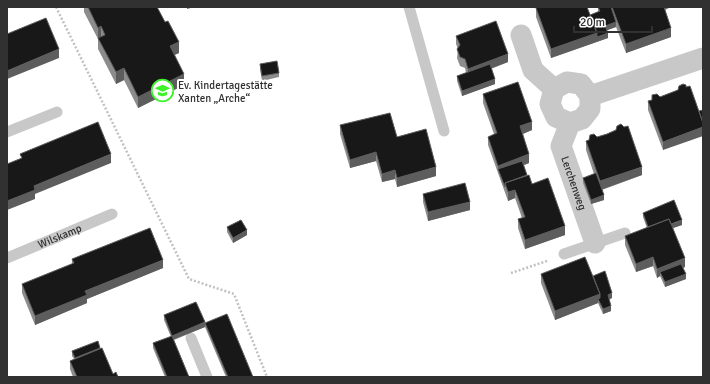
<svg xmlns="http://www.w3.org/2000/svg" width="710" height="384" viewBox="0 0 710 384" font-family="Signika,sans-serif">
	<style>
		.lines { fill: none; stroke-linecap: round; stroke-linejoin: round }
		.path { stroke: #c1c1c1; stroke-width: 2.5; stroke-dasharray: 2 2; stroke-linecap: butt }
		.lane { stroke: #c8c8c8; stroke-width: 11 }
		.street { stroke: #c8c8c8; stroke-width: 21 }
		.wall { fill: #8c8c8c }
		.shaded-wall { fill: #5d5d5d }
		.building { fill: #181818; stroke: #5d5d5d }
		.labels { text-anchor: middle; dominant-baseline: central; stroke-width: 4; stroke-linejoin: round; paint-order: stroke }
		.poi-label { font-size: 11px; fill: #313131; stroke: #fff; text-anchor: start }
		.street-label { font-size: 11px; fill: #313131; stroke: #fff }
	</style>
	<rect width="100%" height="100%" fill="#fff"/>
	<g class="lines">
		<path class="path" d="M56 7 189 279 234 294 267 377
			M511 273 547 261"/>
		<g class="lane">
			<path d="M409 7 444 131"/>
			<path d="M7 132 57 112"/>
			<path d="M564 254 625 233"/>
			<path id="s1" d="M7 258 112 214"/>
			<path d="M191 338 207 377"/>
		</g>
		<g class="street">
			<path d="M521 35 533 70 554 89"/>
			<path d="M567 82 581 84 590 96V109L582 119 570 123 556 117 550 104 554 89Z"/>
			<path d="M590 96 703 58"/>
			<path id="s2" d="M570 123 561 146 595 243"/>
		</g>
	</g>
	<path class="wall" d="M84 7H157L179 53 174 55 184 85 138 108 124 80 116 84 98 49V39L84 12Z
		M598 7H671L665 10 671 37 626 53 616 27 607 30 608 38 551 58 536 17V8L590 15 598 12Z
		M456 36 508 62 491 69 495 84 462 96 457 81V76L466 73 465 68 460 66 457 58 458 49 456 44Z
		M260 64 279 73V77L262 81 260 69Z
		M683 84 663 150 648 110V101L678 90Z
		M483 94 532 130 523 134 529 163 524 165 527 175 532 184 565 235 525 249 518 228V219L522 218 515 198 508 201 488 145V137L494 134 483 103Z
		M340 125 397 137 436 176 397 187 395 179 382 182 376 161 350 168 340 134Z
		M586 141 642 175 602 190 604 200 591 204 583 183V178L594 174 586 150Z
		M423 194 470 210 428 221 423 202Z
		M643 213 682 225 673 228 685 267 683 268 686 279 665 287 660 276 657 278 653 266 636 272 625 245V236L647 228 643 217Z
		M227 227 247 235 233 243 227 232Z
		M72 259 163 268 87 299V303L35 325 22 293V284L72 264Z
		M541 274 593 276 612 298 609 299 611 311 603 314 598 303 555 320 541 283Z
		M164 315 205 327 174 340 189 377H165L153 348V343L171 337 164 320Z
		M205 323 253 377H226L205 327Z
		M100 348 113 374 118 377H73L70 369V361L74 359 72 356V351Z"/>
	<path class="shaded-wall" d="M187 7H194L187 9Z
		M662 7H671L662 10Z
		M616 22V27L605 31V26Z
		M101 26V38L98 39V28Z
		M671 28V37L626 53V44Z
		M597 33H608V38L551 58V49Z
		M179 42V53L170 57V46Z
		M59 49V58L7 79V71Z
		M508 54V62L468 77V69Z
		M124 68V80L116 84V72Z
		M184 74V85L138 108V97Z
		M495 79V84L462 96V91Z
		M532 122V130L520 135V126Z
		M703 127V136L663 150V142Z
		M376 152V161L350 168V160Z
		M111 154V163L35 194V199L7 210V201L34 186Z
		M529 154V163L500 174 498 169V174V166Z
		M436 167V176L397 187V178Z
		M642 167V175L600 190V181Z
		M395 170V179L382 182V174Z
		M515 190V198L508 201V192Z
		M604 195V200L591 204V200Z
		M470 202V210L428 221V212Z
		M682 220V225L670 229V225Z
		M565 226V235L525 249V240Z
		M247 230V235L233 243V238Z
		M653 257V266L636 272V264Z
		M685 258V267L662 276 660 272V276L657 278V269Z
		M163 260V268L87 299V303L35 325V316L85 291Z
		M686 274V279L665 287V282Z
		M612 293V298L608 300V295Z
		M600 294V302L598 299V303L555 320V311Z
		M611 306V311L603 314V309Z
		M205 322V327L172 340V336Z"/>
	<path class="building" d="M88 7H157L165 22 168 21 179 42 170 46 184 74 138 97 124 68 116 72 98 38 105 35 101 26 98 28Z
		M539 7H587L597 33 551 49 536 8Z
		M598 7H611L616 22 605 26 608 33 597 37V33L590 15 600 11Z
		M612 7H664L671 28 626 44Z
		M46 18 59 49 7 71V34Z
		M496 21 508 54 468 69 465 59 460 57 457 49 460 45 456 36Z
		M277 61 279 73 262 76 260 64Z
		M490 64 495 79 462 91 457 76Z
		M518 82 532 122 520 126 529 154 498 166 488 137 497 133 483 94Z
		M683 84 686 85V87L690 86 703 123V127L663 142 648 101 652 100V95L657 94 660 97 678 90 679 86Z
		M703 110V123L699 111Z
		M390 113 397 137 426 129 436 167 397 178 395 170 382 174 376 152 350 160 340 125Z
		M98 122 111 154 34 186 35 190 7 201V164L22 158 20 154Z
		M621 124 624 127 628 126 642 167 600 181 586 141 589 140 590 135 594 134 597 137 607 134 616 130 617 126Z
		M522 161 527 175 505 183V187L498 169Z
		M596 173 604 195 591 200 583 178Z
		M529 175 532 184 548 178 565 226 525 240 518 219 525 217 515 190 508 192 505 183Z
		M465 183 470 202 428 212 423 194Z
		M674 200 682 220 671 224 669 219 648 227 643 213Z
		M669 219 685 258 657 269 653 257 636 264 625 236Z
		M241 220 247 230 233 238 227 227Z
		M150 228 163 260 85 291 87 295 35 316 22 284 74 263 72 259Z
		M585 257 600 294 555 311 541 274Z
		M681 264 686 274 665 282 660 272Z
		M605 271 612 293 608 295 611 306 603 309 598 299 600 298V294L593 276Z
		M196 302 205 322 172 336 164 315Z
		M227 314 253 377H228L205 323Z
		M172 336 189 377H167L153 343Z
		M98 341 100 348 75 358 72 351Z
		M102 348 113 374 116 372 118 377H77L70 361Z"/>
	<defs>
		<symbol id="school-ring" viewBox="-11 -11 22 22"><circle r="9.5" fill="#fff" stroke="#3cf22a" stroke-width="1.5"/><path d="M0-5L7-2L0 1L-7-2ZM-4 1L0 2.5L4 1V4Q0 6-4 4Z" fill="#3cf22a"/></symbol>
	</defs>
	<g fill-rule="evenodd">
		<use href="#school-ring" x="150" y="78" width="25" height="25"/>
	</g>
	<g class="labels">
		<g class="poi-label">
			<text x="178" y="85">Ev. Kindertagestätte<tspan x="178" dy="13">Xanten „Arche“</tspan></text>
		</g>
		<g class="street-label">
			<text stroke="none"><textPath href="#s2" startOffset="64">Lerchenweg</textPath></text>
			<text stroke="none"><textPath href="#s1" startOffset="57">Wilskamp</textPath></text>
		</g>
	</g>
	<rect width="710" height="384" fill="none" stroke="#313131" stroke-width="16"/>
	<path d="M574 26v6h78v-6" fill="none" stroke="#313131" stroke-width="2"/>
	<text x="580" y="26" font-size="12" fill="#313131" stroke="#ffffff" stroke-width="3" paint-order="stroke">20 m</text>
</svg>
